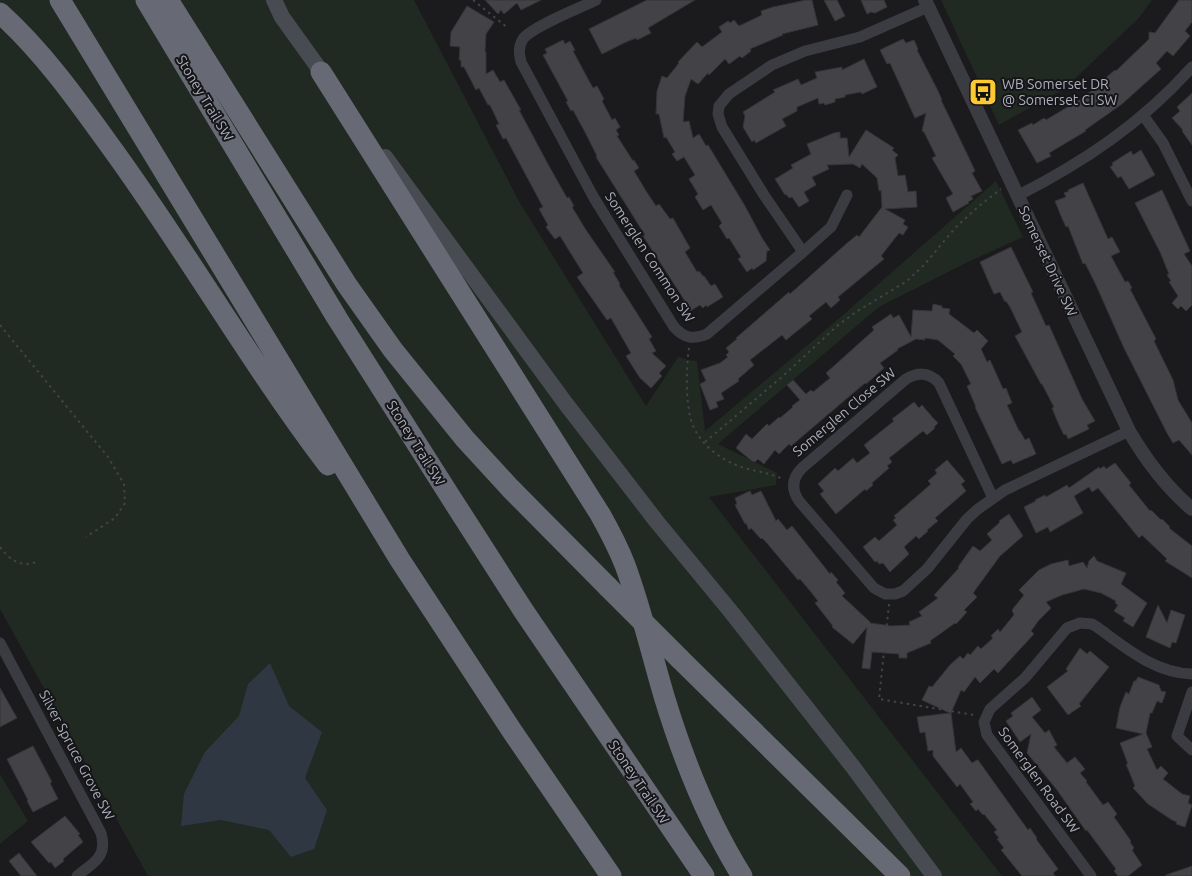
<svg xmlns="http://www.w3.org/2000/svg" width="1192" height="876" viewBox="0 0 1192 876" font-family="Ubuntu,sans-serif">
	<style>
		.green { fill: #202922 }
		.water { fill: #2f3842 }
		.building { fill: #424247; stroke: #353439 }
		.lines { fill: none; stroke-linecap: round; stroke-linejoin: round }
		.path { stroke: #414349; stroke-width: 2; stroke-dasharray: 2.5 4; stroke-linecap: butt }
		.minor { stroke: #3b3c42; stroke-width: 11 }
		.tertiary { stroke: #3b3c42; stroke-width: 14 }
		.secondary { stroke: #494b52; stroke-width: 16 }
		.motorway { stroke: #676974; stroke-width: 21 }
		.motorway-bridge { stroke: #676974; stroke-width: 21 }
		.labels { text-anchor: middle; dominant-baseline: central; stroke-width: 4; stroke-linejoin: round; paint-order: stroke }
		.poi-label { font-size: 14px; fill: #acb0bd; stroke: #161518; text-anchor: start }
		.street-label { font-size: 14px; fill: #acb0bd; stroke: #161518 }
	</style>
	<rect width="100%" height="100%" fill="#1b1a1d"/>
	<path class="green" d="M0 0H414L520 203 646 406 678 357 688 360 697 361 705 431 836 321 996 181 1023 237 966 263 879 307 718 444 777 473 776 485 709 497 1002 876H148L0 609Z
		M941 0H1152L1139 18 1064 89 999 125Z
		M0 774 28 821 0 844Z"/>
	<path class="water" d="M270 663 289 706 322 732 305 778 327 810 314 849 291 857 269 830 221 820 181 826 184 794 205 752 239 716 248 684Z"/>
	<path class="building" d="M485 0H541L521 10 517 3 504 14 501 10 498 14Z
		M647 0H695L648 28 651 33 637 40 636 38 626 42 602 54 589 29Z
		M806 0H812L818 25 782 34 783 35 750 49 751 51 742 58 740 56 729 64 725 59 709 75 708 73 698 84 691 79 685 96 683 122 689 121 693 138 699 134 706 146 708 145 745 206 762 238 770 250 767 251 766 261 753 270 752 268 747 272 738 259 741 257 729 238 727 239 719 226 722 223 711 205 703 210 695 197 698 194 689 179 695 175 684 157 677 161 672 154 675 152 666 137 664 138 659 114H656L657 91 662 76 667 78 679 63 678 62 697 42 702 47 722 32 719 27 728 21 730 23 734 20 739 26 762 15 761 11 773 7Z
		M824 0H837L845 16 835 21Z
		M861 0H884L887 7 875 13 871 12 867 14Z
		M1179 0H1192V22L1185 31 1190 36 1173 56 1167 51 1156 63 1161 69 1122 104 1085 130 1086 131 1049 153 1051 156 1037 163 1018 130 1032 123 1033 125 1044 118 1046 120 1081 99 1104 81 1103 80 1115 70 1116 71 1149 39V32L1155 33Z
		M467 6 494 22 486 34 485 52H486V74L493 70 500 82 504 80 521 110H519L549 166 567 198 569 197 574 206 572 207 586 230 615 272H613L620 284 619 285 652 337 649 339 656 351 652 353 666 366 659 373 662 376 651 388 640 378 626 356 631 353 611 318 607 320 577 277 583 273 560 236 555 239 551 234 546 227 548 225 539 209 543 207 506 138 503 139 496 125 499 124 490 105H488L479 88 476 90 464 67H461V60H459L460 47 450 46 451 32Z
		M903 39 906 43 914 40 918 49 917 50 937 89 942 100H941L969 158 975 171 972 173 982 191 971 196 973 199 968 202 969 203 953 212 946 198 953 194 932 158 936 156 924 132 922 131 926 113 915 118 890 63 887 64 880 50Z
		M563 40 565 44 570 41 575 50 573 51 588 79 593 88 597 86 604 99 602 101 612 120 615 118 620 127 616 130 619 135 617 136 633 161 634 160 639 168 634 171 646 191 656 206 659 204 670 219 673 218 690 248 685 252 697 272 699 271 703 276H704L711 286 715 284 723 297 707 307 706 305 703 308 700 305 690 311 684 302 685 301 643 236 645 235 596 157 597 156 586 134 573 110 571 111 566 102 568 101 543 55 547 53 545 49Z
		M864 59 877 87 862 94 861 92 845 95V97L835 99V102L825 105 824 103 819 104 818 98 797 107V111L782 119 786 126 756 143 754 140 752 142 743 127 745 116 743 112 775 92 773 90 798 79 801 85 817 78 815 72 842 67V70Z
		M1192 93V145L1182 131 1183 130 1172 118 1180 111 1177 107Z
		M866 130 894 148 892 150 898 155 895 158 898 176 905 175 908 192 916 191 917 207 885 209 905 220 903 224 908 227 903 235 899 233 881 256 884 259 838 297 840 300 831 308 826 302 809 316 812 319 786 340 782 335 750 360 754 365 738 379 739 381 721 393 724 399 716 402 718 407 710 410 700 384 706 381 701 370 720 363 728 357 726 355 729 352 726 348 737 339 736 338 789 292 790 294 846 244 857 235 859 237 882 207 881 190 879 191 877 178 862 164 860 168 853 164 827 165 829 169 812 177 816 185 804 192 809 201 799 207 792 197 789 198 786 194 785 195 775 179 793 168 791 165 811 154 807 144 834 133 840 132V138H847L849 157Z
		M1141 150 1155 175 1129 189 1121 176 1118 178 1110 167 1113 165 1112 163 1131 151 1133 155Z
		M1083 183 1108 239 1112 237 1120 252 1111 256 1125 282 1128 281 1132 288 1130 289 1156 339 1154 341 1173 380 1178 400 1192 423V455L1179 440 1173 443 1167 433 1124 348 1096 285 1085 263 1083 264 1068 226 1066 227 1061 216 1055 201 1066 197 1064 193 1069 191 1068 190Z
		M1162 190 1190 251 1184 254 1192 266V305L1186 311 1181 306 1178 309 1172 303 1178 296 1169 282 1171 281 1167 275 1169 274 1160 252 1135 203Z
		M1011 247 1033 292 1031 293 1046 326 1049 325 1082 399 1095 421 1087 425 1089 429 1068 439 1066 434 1064 435 1059 425 1052 408 1054 407 1042 384H1041L1015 336 1022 332 1010 307 1006 301 1005 302 1000 292 994 294 980 262Z
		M933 304 942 306V308L950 309 949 314 974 333 977 330 988 341 981 349 987 362 990 360 1003 389 1006 388 1012 403 1007 405 1019 431H1020L1025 440 1029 438 1036 454 1015 463 1013 464 1011 460 1002 464 975 407H976L967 386 971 384 961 364 953 356 955 354 938 340 925 338V340L916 339 897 349 898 350 880 363 884 368 874 377 866 384 865 383 791 446 789 444 779 454 775 450 764 464 758 459 755 462 752 461 736 448 746 434 752 439 767 424 769 426 779 417 780 418 793 407 792 406 800 400 787 385 793 380 806 394 811 390 813 392 830 378 826 373 874 330 872 327 891 314 893 318 899 315 911 337 913 310 932 311Z
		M914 402 919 408 922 405 934 419 938 423 934 427 935 428 927 435 923 431 889 458 892 462 887 466 889 468 872 483 873 485 866 491 865 489 836 514 820 494 824 491 818 484 835 468 838 471 853 458 857 463 870 453 864 445 894 421 892 419Z
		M947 460 965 481 961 484 966 491 935 518 938 521 927 530 928 531 919 539 916 536 904 547 909 554 890 572 883 563 879 564 877 561 875 562 863 547 875 537 879 541 897 525 893 520 896 518 894 516 931 484 928 481 937 473 935 470Z
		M1115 463 1131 483 1129 485 1150 511 1151 510 1161 520 1162 519 1170 527 1169 528 1192 546V578L1165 561 1167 559 1142 535 1139 538 1098 488 1092 492 1089 487 1074 496 1083 513 1050 532 1048 527 1036 533 1024 507 1036 501 1035 500 1045 495 1046 497 1067 485 1069 488 1099 467 1100 469 1104 466 1106 469Z
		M750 491 752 495 761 491 776 521 778 519 787 530 792 526 830 574 831 572 838 580 836 582 845 593 842 596 870 622V623L891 626 910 625 909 622 922 616 919 612 938 598 934 595 959 568 958 567 973 546 980 551 992 540 987 534 1000 522 999 521 1009 514 1023 536 1000 556 973 593 977 597 964 610 967 612 956 624 955 623 930 641 931 643 907 653V658H899V654L872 652 870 669 862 668 867 627 853 644 832 627 833 626 815 603 818 601 811 592 800 579 798 580 766 542 762 538 761 539 751 528 749 530 746 523 745 524 735 505 737 504 735 498Z
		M1094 556 1097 561 1126 573 1121 584 1147 603 1133 627 1123 621 1125 618 1114 611 1118 605 1115 603 1116 601 1101 593 1084 589 1062 595 1046 602 1051 608 1039 620 1031 631 1034 634 998 673 994 669 980 683 975 677 964 692 961 690 951 713 956 752 961 748 972 763 977 760H978L1028 830 1030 828 1037 838 1036 839 1058 869 1053 873 1055 876H1022L1001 850 1004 848 997 839 999 838 994 832 997 830 984 814 983 815 978 809 976 811 970 804 973 802 960 784 957 787 933 756V750L928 751 925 732 920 733 917 717 950 713 922 700 929 686 932 687 950 665 960 656 963 659 968 653 970 655 978 646 981 649 993 638 991 636 998 629 1000 632 1014 615 1012 610 1024 595 1019 590 1039 570 1051 564 1068 560 1069 566 1083 562 1087 568 1089 561Z
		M1158 605 1167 623 1171 610 1185 615 1176 643 1172 642 1170 648 1146 637Z
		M1080 648 1087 654 1090 651 1109 667 1079 704 1081 706 1068 715 1047 687 1068 671 1066 669Z
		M1138 677 1159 685 1161 691 1166 692 1162 703 1157 701 1152 713H1150L1146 733 1152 747 1147 749 1157 770 1161 766 1168 773 1163 779 1182 794 1190 796 1188 803 1192 805 1185 827 1176 824 1177 822 1172 820 1148 804 1133 788 1135 786 1126 764H1128L1120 743 1143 734 1116 728 1120 707 1126 692 1129 694 1134 681H1136Z
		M0 688 17 718 0 727Z
		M1032 697 1041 710 1032 717 1045 733 1049 730 1057 745 1054 747 1067 763 1075 757 1085 769 1080 773 1087 781 1086 782 1103 805 1108 802 1117 814 1114 817 1131 841 1130 842 1134 848 1132 850 1142 865 1128 876H1118L1114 871 1116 869 1087 830 1086 831 1057 790 1027 753 1031 734 1020 742 1006 721 1013 716 1011 713Z
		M33 746 52 782 50 783 58 799 33 812 27 801 28 800 7 759Z
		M65 816 80 834 78 835 83 842 63 859 64 861 55 868 51 862 49 863 31 842Z
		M19 853 37 876H21L9 861Z
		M1192 866V876H1166V875Z"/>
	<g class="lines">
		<path class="path" d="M473 0 508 28
			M0 325 108 457 124 484 125 503 115 518 86 537
			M689 348C686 368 685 410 694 428 702 445 719 458 736 465 751 471 768 472 783 479
			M705 442 783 376 837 326 856 312 907 281 924 265 956 227 979 206 1001 189
			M0 547C9 559 20 568 36 562
			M889 604 879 699 974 715"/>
		<path class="minor" d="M596 0C580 8 531 27 523 39 518 47 519 54 521 62L594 198 674 327C684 338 693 340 707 334L803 252 764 195 722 127 718 114 719 106 729 94 772 65 805 51 860 37 928 7
			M1143 115 1163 143 1192 201
			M1017 196C1084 162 1142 123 1192 67
			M803 252 831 227 847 195
			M993 498 939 383C929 372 918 372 906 379L802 468C792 478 791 489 799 501L874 588 885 594H895L903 591 927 569 967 519 978 509 1005 490 1129 431
			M0 643 101 833C108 857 93 863 77 876
			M1192 692 1177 736 1192 750
			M1091 876 987 735 984 722 990 709 1025 678 1067 628 1080 623 1092 624 1097 627C1126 648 1155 673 1192 674"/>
		<path class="tertiary" d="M925 0 1129 431C1146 460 1166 487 1192 509"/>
		<path class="secondary" d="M274 0 282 17 328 81
			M385 157 566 404 657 522 732 613 853 767 934 876"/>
		<path class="motorway" d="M60 0 400 560 512 731 611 876
			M146 0 337 318 448 493 523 610 704 876
			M168 0 347 285 393 350 465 439 510 488 608 587
			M0 13C42 51 75 97 108 143 185 248 249 361 328 465
			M321 72 600 514C609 530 618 547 625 565 641 608 651 652 664 696 683 759 707 820 742 876
			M680 659 900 876"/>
		<path class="motorway-bridge" d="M608 587 680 659"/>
	</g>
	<defs>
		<symbol id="bus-square" viewBox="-11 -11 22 22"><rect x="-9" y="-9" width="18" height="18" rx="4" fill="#fcc933" stroke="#161518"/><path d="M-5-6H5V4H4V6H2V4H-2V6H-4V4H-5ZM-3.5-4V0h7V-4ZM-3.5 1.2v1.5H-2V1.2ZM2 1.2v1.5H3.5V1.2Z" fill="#111"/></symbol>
	</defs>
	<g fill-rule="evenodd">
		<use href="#bus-square" x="967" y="76" width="32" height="32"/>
	</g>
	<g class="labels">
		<g class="poi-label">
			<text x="1002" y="84">WB Somerset DR<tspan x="1002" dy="16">@ Somerset CI SW</tspan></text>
		</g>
		<g class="street-label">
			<text transform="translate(205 98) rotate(59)">Stoney Trail SW</text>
			<text transform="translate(650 257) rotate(57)">Somerglen Common SW</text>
			<text transform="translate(1048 261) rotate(65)">Somerset Drive SW</text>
			<text transform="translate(844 412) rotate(-40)">Somerglen Close SW</text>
			<text transform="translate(416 443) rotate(58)">Stoney Trail SW</text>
			<text transform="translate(77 755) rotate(62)">Silver Spruce Grove SW</text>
			<text transform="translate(1039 780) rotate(54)">Somerglen Road SW</text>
			<text transform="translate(639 782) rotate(56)">Stoney Trail SW</text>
		</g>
	</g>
</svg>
